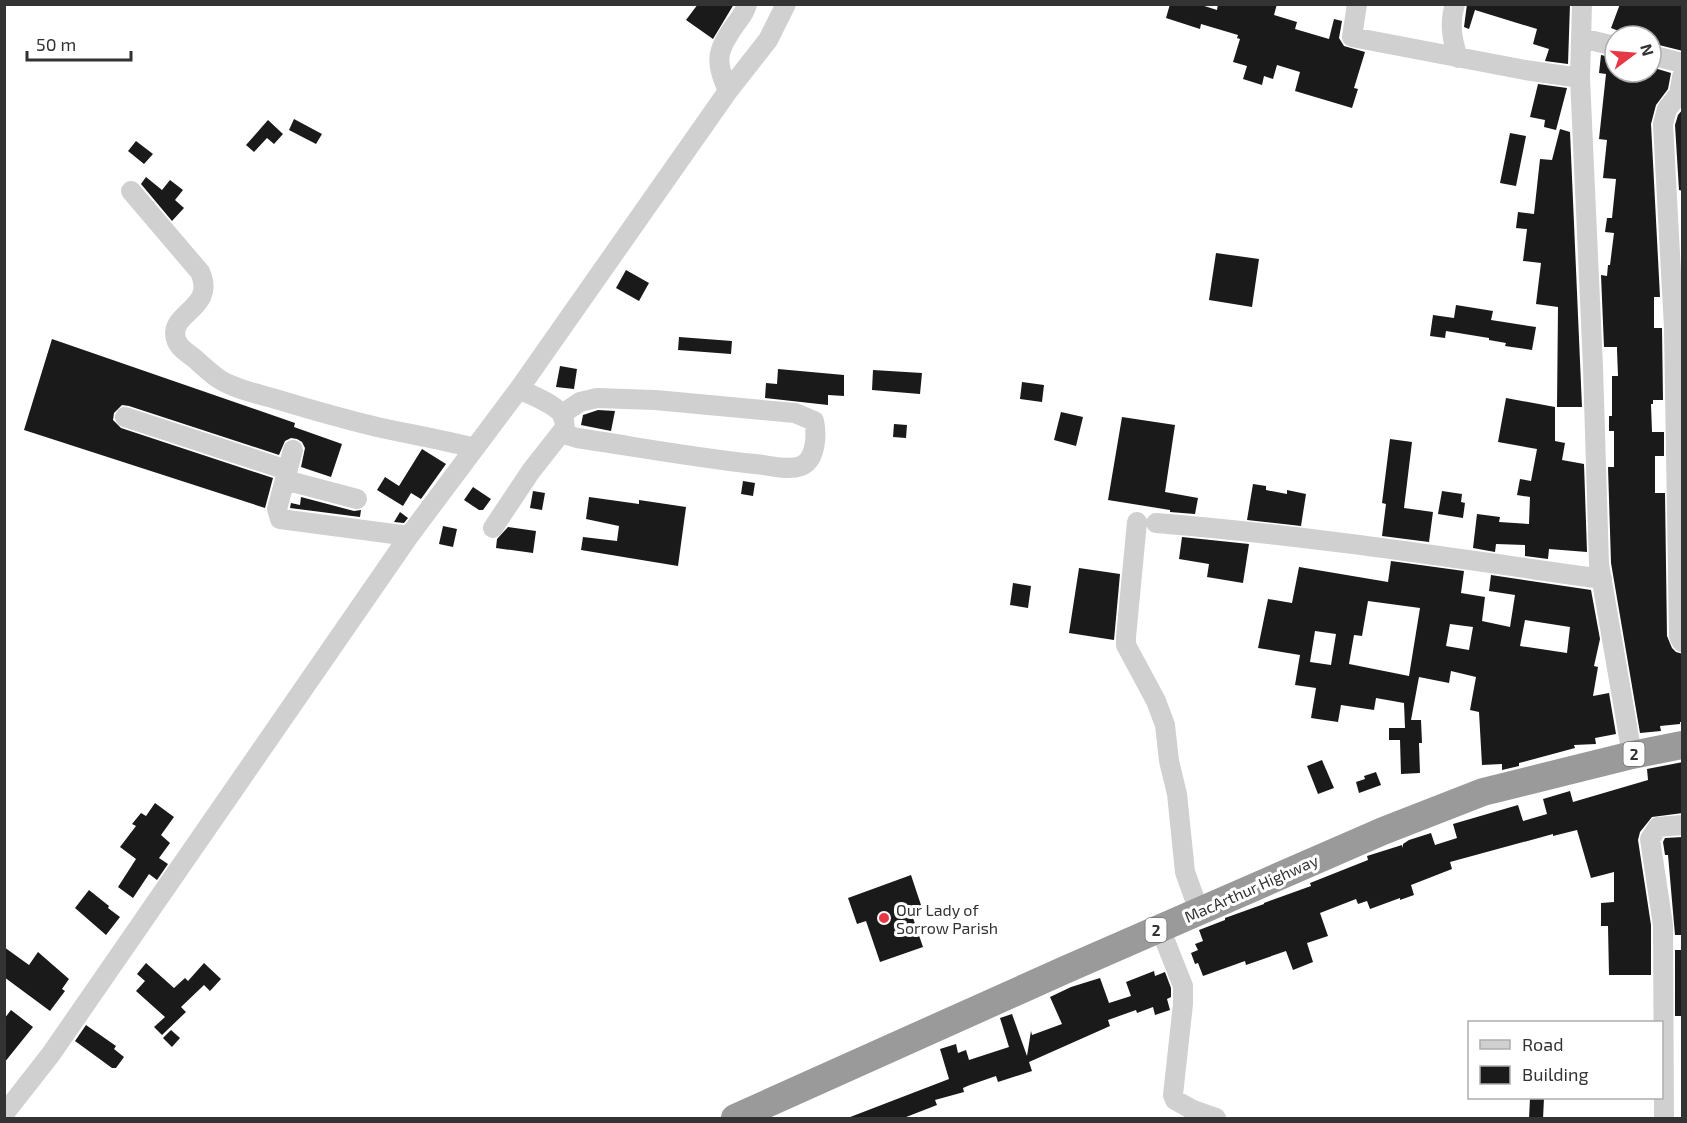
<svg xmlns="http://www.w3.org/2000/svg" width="1687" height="1123" viewBox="0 0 1687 1123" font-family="'Exo 2',sans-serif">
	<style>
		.building { fill: #1a1a1a; fill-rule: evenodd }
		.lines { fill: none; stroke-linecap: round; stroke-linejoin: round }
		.minor { stroke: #d0d0d0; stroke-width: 20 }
		.highway { stroke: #9a9a9a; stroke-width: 28 }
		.poi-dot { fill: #e63946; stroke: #fff; stroke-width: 2 }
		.labels { text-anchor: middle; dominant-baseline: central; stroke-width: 6; stroke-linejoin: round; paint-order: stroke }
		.shield { fill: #fff; stroke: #707070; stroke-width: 1.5 }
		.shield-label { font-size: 15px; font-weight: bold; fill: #333 }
		.street-label { font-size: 16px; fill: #333; stroke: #fff }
		.poi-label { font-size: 16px; fill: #333; stroke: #fff; text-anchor: start }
	</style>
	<rect width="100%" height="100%" fill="#fff"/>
	<path class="building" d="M698 4H734L713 39 686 20Z
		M1170 4H1198L1217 10 1218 4H1277L1274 15 1297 22 1295 29 1329 39 1334 19 1342 21 1339 38 1344 46 1365 52 1354 88 1358 89 1352 108 1295 91 1300 72 1277 65 1273 79 1264 76 1262 85 1243 79 1247 66 1233 62 1240 39 1237 38 1238 35 1201 24 1200 29 1166 18Z
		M1467 4H1570L1568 64 1545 61 1549 49 1533 44 1537 29 1475 10 1469 29 1464 27Z
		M1620 4H1683V51L1651 43V36H1631L1611 28Z
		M1601 55 1615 58V72H1651V67L1671 73 1668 89 1656 105 1651 124 1660 297H1654V328H1662L1663 400H1653V404H1651L1652 432H1664V456H1655V493H1665L1667 636 1672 648 1676 652 1683 654V722H1680V724L1660 726 1661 731 1640 733 1611 563 1608 467H1614V431H1609V416H1612V376H1618L1617 350V347H1604L1601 275 1607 276 1608 265H1610L1614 233 1605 232 1607 218H1612L1616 179 1603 178 1607 140 1599 139 1606 74 1599 73Z
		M1538 84 1567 88 1556 130 1544 127 1545 120 1530 117Z
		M1683 109V191L1679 190 1675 125 1678 115Z
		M294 119 322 134 316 144 289 130Z
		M268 120 283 134 274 144 267 138 254 152 246 145Z
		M1560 129 1570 132 1582 407H1557L1558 307 1536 304 1541 263 1523 261 1527 229 1516 228 1518 212 1534 214 1540 159 1552 160Z
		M1510 133 1526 136 1516 186 1500 183Z
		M136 141 153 154 144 164 128 151Z
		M146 177 162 190 170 180 183 190 175 200 184 208 172 221 141 184Z
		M1216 253 1259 259 1252 307 1209 300Z
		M626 270 649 283 639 301 616 288Z
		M1456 305 1493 311 1491 320 1536 327 1532 350 1505 346 1506 343 1489 340V338L1446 331 1445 338 1430 336 1433 315 1454 318Z
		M679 337 732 341 731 354 678 350Z
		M52 339 295 423 294 427 342 444 331 477 301 467 305 448 302 442 297 439 291 438 285 441 279 455 129 406 122 405 114 413 113 420 121 428 273 478 265 508 24 430Z
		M560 366 577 369 574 389 556 387Z
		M778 369 844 375V396L828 395V405L765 398 766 383 777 384Z
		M873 370 922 373 920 394 872 390Z
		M1022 382 1044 385 1042 402 1020 399Z
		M1506 398 1555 407V441L1565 443 1562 460 1584 464 1587 552 1549 549 1548 559 1525 556V545L1496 544 1495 552 1473 548 1477 514 1500 517 1499 522 1529 524 1530 497 1517 495 1520 479 1531 481 1537 449 1498 442Z
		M598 410 615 411 611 431 581 425 583 415Z
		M1061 412 1083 417 1076 446 1054 440Z
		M1122 417 1175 425 1165 492 1198 498 1195 514 1170 512V510L1108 500Z
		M894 424 907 425 906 438 893 437Z
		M1390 439 1412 442 1404 508 1433 512 1429 542 1382 536 1386 504 1382 503Z
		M422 449 446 464 421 499 411 493 403 506 377 490 385 477 399 486Z
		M743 481 755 483 753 496 741 494Z
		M1253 484 1266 486V490L1287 494V490L1306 494 1301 526 1247 520Z
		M473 487 491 499 483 510H479L464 500Z
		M533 491 545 493 542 510 530 508Z
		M1442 491 1462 494 1461 502 1465 503 1463 518 1438 514Z
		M301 497 354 511 361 510 360 517 290 508 291 503 300 505Z
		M589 497 639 504V500L686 507 678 566 581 550 583 537 617 541 619 526 586 519Z
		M400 512 408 518 404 523 394 522Z
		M443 526 457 529 453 547 439 544Z
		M508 527 536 531 533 553 496 548 497 539Z
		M1182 537 1249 544 1243 583 1207 577 1209 564 1179 559Z
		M1391 561 1464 571 1461 593 1485 597 1482 621 1510 627 1515 595 1489 591 1491 575 1591 590 1600 639 1594 666 1598 667 1593 696 1609 693 1616 734 1595 738 1596 744 1574 745 1575 748 1519 763V766L1502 770V764L1482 765 1479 712 1470 710 1476 677 1451 671 1449 683 1419 677 1411 720H1421L1422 743H1419L1420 773 1401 774 1400 740H1389V728H1405L1404 703 1376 698 1374 710 1341 705 1338 722 1311 718 1316 688 1295 685 1300 655 1258 648 1268 599 1292 603 1299 567 1388 582ZM1368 601 1420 608 1409 676 1349 664 1354 635 1362 636ZM1525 620 1570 627 1567 653 1520 646ZM1450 624 1473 627 1469 650 1446 646ZM1315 631 1336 634 1331 665 1310 662Z
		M1079 568 1120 574 1114 640 1069 633Z
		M1013 583 1031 586 1028 608 1010 605Z
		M1322 760 1334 788 1318 794 1307 766Z
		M1683 762V813L1652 817 1640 832 1638 840 1651 925V975H1609L1608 926H1601V903L1614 902V872L1591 878 1577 830 1553 836V834L1450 862 1452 869 1411 885 1414 895 1400 900V898L1370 909 1367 901 1358 904 1356 899 1320 913 1328 936 1307 943 1313 962 1293 970 1286 951 1246 965 1245 961 1203 976 1198 963 1195 964 1191 953 1198 950 1195 944 1203 941 1199 930 1225 920V918L1264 904V903L1311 886 1310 883 1368 860 1367 856 1402 845 1403 848V844L1409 840 1431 833 1435 845 1457 838 1453 824 1518 805 1523 821 1547 814 1543 799 1570 791 1573 802 1648 780 1647 769Z
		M1376 772 1381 785 1359 793 1356 782 1365 779 1364 776Z
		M155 803 174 817 161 835 170 843 159 858 168 864 157 880 149 874 133 898 118 887 136 859 120 847 136 826 132 824 141 813 146 816Z
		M1683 837V935H1675L1668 855H1665L1663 842 1665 838Z
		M911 875 923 911 912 915 923 947 880 962 866 921 857 924 848 898Z
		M89 890 109 906 108 908 120 917 106 935 75 908Z
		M4 947 29 965 38 952 69 979 62 989 65 991 50 1011 4 977Z
		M1675 950H1682L1681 985H1683V1016H1675Z
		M146 963 174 988 185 978 188 981 204 963 221 979 210 991 204 985 181 1007 186 1012 162 1035 154 1027 165 1017 136 991 145 981 137 974Z
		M1154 971 1155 976 1165 972 1171 988V997L1167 999 1170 1010 1155 1015 1153 1007 1137 1013 1136 1010 1108 1020 1110 1026 1029 1062 1032 1071 998 1082 996 1076 970 1085 963 1088 964 1092 935 1100 937 1105 901 1119H845L949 1079 940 1049 956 1044 958 1053 966 1050 969 1060 1009 1047 1000 1018 1012 1014 1027 1056 1031 1031 1032 1035 1062 1024 1050 997 1071 987 1100 978 1109 1003 1131 996 1126 982Z
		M11 1010 33 1027 4 1063V1019Z
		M86 1025 116 1046 114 1049 124 1057 116 1068H112L75 1041Z
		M171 1030 180 1038 172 1047 163 1038Z
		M1530 1098H1544L1543 1119H1529Z"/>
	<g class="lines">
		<path class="minor" d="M1357 4 1352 37 1525 70 1580 78
			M1455 4C1449 23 1452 39 1458 58
			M1582 4 1580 78 1593 367 1599 564 1632 755
			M1581 38 1615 46
			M1651 55 1682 63
			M1682 77 1679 94 1667 109 1663 124 1674 328 1679 636 1682 642
			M728 91C715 61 716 52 735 25 740 18 745 13 747 4
			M131 191 200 272C217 309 168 312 176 339 178 347 187 353 194 358 202 365 210 373 219 379 236 390 260 394 279 400 312 410 344 419 377 427 410 434 443 440 475 448
			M519 389C530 395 559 405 563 417 566 423 563 428 567 435L577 438C637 447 696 458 755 464 769 465 787 471 801 466 816 460 817 435 814 421L795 413 655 400 597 398 580 402 562 414
			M125 417 287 470
			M293 450 277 509 280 519 409 536
			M285 480 357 499
			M1137 522 1126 637V645L1156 701 1165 725 1169 761 1177 794 1185 872 1199 911
			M1156 523C1305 535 1453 558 1602 579
			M493 528 531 471 564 429
			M1160 928 1183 986V1004L1173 1095 1175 1100 1193 1110 1216 1118
			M4 1114 51 1054 409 536 519 389 728 91 768 40 786 4
			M1664 1118 1663 925 1650 839 1658 827 1682 825"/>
		<path class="highway" d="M735 1118 1067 969 1383 831 1483 792 1632 755 1682 745"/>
	</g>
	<circle class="poi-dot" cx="884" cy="918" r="6"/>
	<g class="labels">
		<g class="shield">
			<rect x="1623.5" y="742" width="21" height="24" rx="4.5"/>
			<rect x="1145.5" y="918" width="21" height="24" rx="4.5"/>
		</g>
		<g class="shield-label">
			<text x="1634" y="754">2</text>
			<text x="1156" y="930">2</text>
		</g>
		<g class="street-label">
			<text transform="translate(1251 888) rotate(-24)">MacArthur Highway</text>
		</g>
		<g class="poi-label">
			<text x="896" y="909">Our Lady of<tspan x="896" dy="18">Sorrow Parish</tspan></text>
		</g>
	</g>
	<rect width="1687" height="1123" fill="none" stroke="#333333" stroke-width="12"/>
	<rect x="1468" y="1021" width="195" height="78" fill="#ffffff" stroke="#adadad" stroke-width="1.5"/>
	<rect x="1480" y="1040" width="30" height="9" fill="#d0d0d0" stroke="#adadad" stroke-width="1.5"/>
	<text x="1522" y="1051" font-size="18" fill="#333333">Road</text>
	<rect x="1480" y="1066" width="30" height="18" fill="#1a1a1a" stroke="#adadad" stroke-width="1.5"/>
	<text x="1522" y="1081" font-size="18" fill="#333333">Building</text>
	<g transform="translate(1633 54) rotate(74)"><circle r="28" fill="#ffffff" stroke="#adadad" stroke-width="1.5"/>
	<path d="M0-4.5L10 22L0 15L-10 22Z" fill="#e63946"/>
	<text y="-9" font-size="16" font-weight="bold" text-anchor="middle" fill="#333333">N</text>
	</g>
	<path d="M27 51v9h104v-9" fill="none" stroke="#333333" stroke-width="3"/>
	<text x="36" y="51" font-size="18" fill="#333333" stroke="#ffffff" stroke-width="4.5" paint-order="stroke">50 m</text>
</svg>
